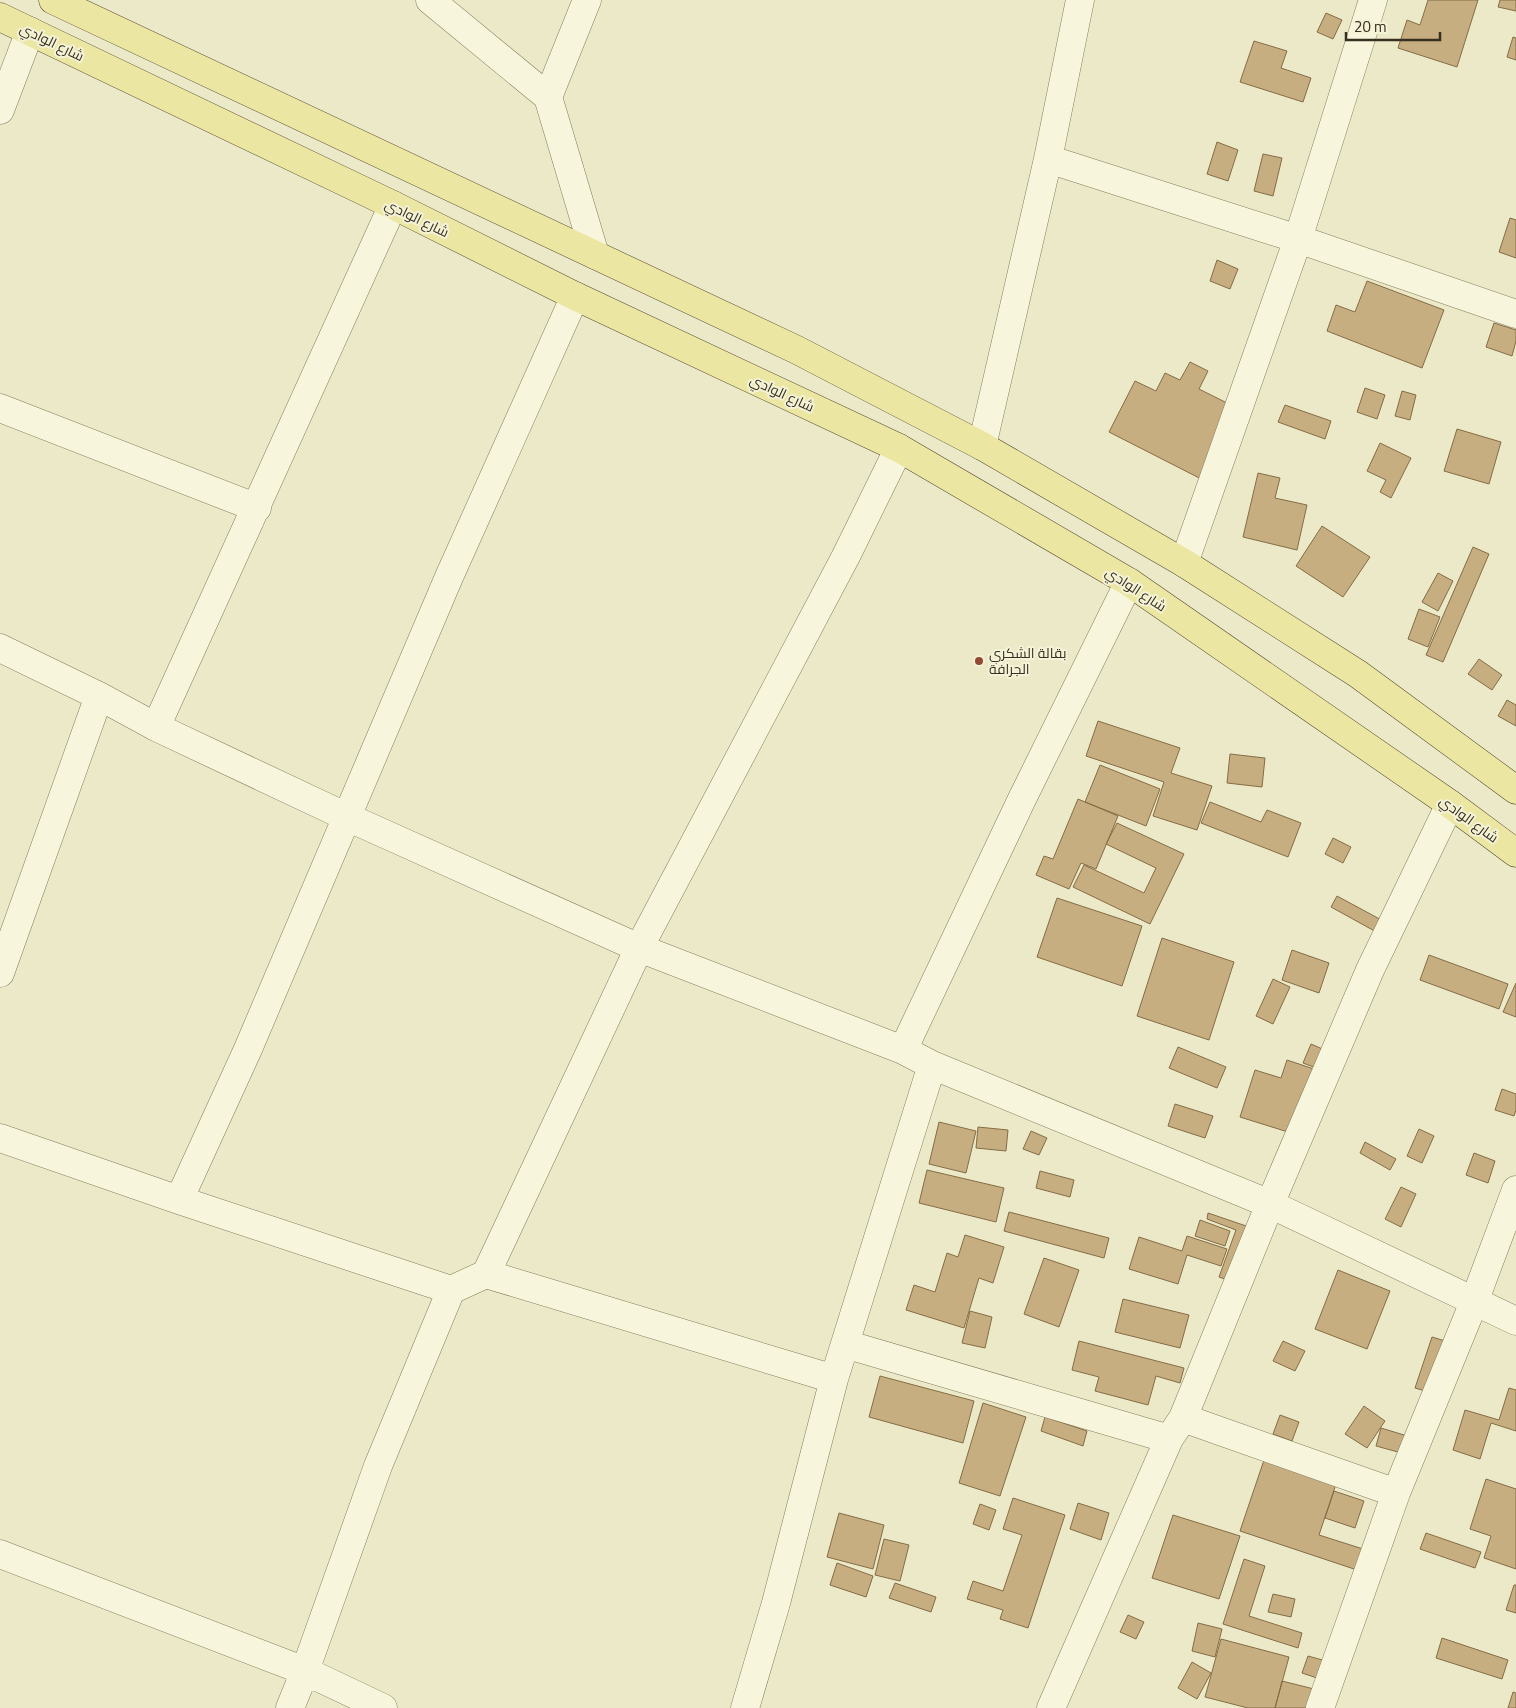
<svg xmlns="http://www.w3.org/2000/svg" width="1516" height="1708" viewBox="0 0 1516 1708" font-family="Georgia,Cairo,serif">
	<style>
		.building { fill: #c7ae80; stroke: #846d45 }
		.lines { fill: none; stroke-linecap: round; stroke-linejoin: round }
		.minor-casing { stroke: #867d5e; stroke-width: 29 }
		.major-casing { stroke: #554a32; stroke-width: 29 }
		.minor { stroke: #f7f5db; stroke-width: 28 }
		.major { stroke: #ece6a3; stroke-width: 28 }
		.poi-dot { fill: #924832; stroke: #f4f2d7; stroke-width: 2 }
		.labels { text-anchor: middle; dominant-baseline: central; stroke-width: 4; stroke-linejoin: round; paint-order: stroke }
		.street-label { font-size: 14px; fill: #383121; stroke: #f4f2d7 }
		.poi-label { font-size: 14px; fill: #383121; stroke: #f4f2d7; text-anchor: start }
	</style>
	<rect width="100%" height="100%" fill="#ece9c8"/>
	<path class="building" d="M1428 0H1478L1457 67 1398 48 1407 20 1420 25Z
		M1500 0H1516V11L1498 7Z
		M1326 13 1342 20 1333 39 1317 32Z
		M1513 37 1516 38V60L1507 57Z
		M1254 41 1287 51 1281 68 1311 78 1303 102 1240 82Z
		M1217 142 1238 150 1228 181 1207 174Z
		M1263 154 1282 158 1273 196 1254 191Z
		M1510 218 1516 220V258L1499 252Z
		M1217 260 1238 269 1230 289 1210 281Z
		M1367 281 1444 310 1422 368 1327 331 1336 305 1355 312Z
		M1494 323 1516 330V341L1512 356 1486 347Z
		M1190 362 1208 371 1199 389 1241 410 1211 484 1109 432 1135 381 1156 391 1165 373 1180 380Z
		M1365 388 1385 395 1377 419 1357 412Z
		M1402 391 1416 395 1410 420 1395 416Z
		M1285 405 1331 421 1325 439 1278 422Z
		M1457 429 1501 442 1489 484 1444 471Z
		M1380 443 1411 458 1391 498 1380 492 1386 480 1367 471Z
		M1258 473 1280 478 1275 498 1307 505 1297 550 1243 537Z
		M1322 526 1370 557 1343 597 1296 566Z
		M1473 547 1489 554 1443 662 1426 655Z
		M1438 573 1453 581 1438 611 1422 602Z
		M1419 609 1440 617 1428 647 1408 639Z
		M1479 659 1502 675 1492 690 1468 674Z
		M1507 700 1516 705V726L1498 716Z
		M1098 721 1180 748 1171 773 1212 786 1197 830 1153 816 1164 782 1086 756Z
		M1230 754 1265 758 1262 787 1227 783Z
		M1100 765 1160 789 1146 826 1085 802Z
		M1078 799 1118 816 1096 869 1081 863 1069 889 1036 875 1044 856 1053 859Z
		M1210 802 1261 822 1267 810 1301 823 1288 857 1201 823Z
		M1117 823 1184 854 1150 924 1073 887 1084 865 1144 893 1156 868 1106 844Z
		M1333 838 1351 847 1343 863 1325 854Z
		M1337 896 1387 923 1380 934 1331 907Z
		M1057 898 1142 926 1122 986 1037 957Z
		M1162 938 1234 962 1209 1040 1137 1016Z
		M1292 950 1329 963 1319 993 1282 980Z
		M1429 955 1508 984 1499 1009 1420 980Z
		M1273 979 1290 987 1273 1024 1256 1016Z
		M1516 983V1017L1503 1012Z
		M1311 1044 1327 1051 1319 1069 1303 1063Z
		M1178 1047 1226 1067 1217 1088 1169 1068Z
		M1287 1060 1314 1069 1288 1132 1240 1117 1255 1070 1281 1078Z
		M1502 1089 1516 1094V1110L1514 1116 1495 1110Z
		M1175 1104 1213 1116 1205 1138 1168 1126Z
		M939 1122 976 1131 966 1173 929 1164Z
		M978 1127 1008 1130 1006 1151 976 1148Z
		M1419 1129 1434 1136 1422 1163 1407 1156Z
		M1031 1131 1047 1138 1039 1155 1023 1149Z
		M1365 1142 1396 1159 1390 1170 1360 1153Z
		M1474 1153 1495 1161 1488 1183 1466 1175Z
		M927 1170 1004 1188 996 1222 919 1203Z
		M1040 1171 1074 1180 1070 1197 1036 1188Z
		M1401 1187 1416 1194 1401 1227 1385 1219Z
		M1009 1212 1109 1238 1104 1258 1004 1231Z
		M1208 1213 1258 1230 1239 1284 1219 1277 1236 1230 1207 1219Z
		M1200 1220 1230 1231 1225 1246 1195 1236Z
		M965 1235 1004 1247 993 1283 979 1278 964 1328 906 1310 914 1285 935 1292 947 1253 958 1257Z
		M1187 1236 1227 1249 1221 1266 1187 1255 1178 1284 1129 1269 1139 1237 1182 1251Z
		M1044 1258 1079 1270 1059 1327 1024 1314Z
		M1338 1270 1390 1291 1367 1349 1315 1329Z
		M1123 1299 1189 1315 1180 1348 1115 1332Z
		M970 1311 992 1317 985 1348 962 1343Z
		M1432 1337 1452 1343 1435 1394 1415 1388Z
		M1079 1341 1184 1368 1180 1383 1156 1376 1148 1405 1095 1391 1099 1377 1072 1370Z
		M1283 1341 1305 1351 1295 1371 1273 1361Z
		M880 1376 974 1401 963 1443 869 1417Z
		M1509 1388 1516 1390V1431L1491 1423 1480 1459 1453 1450 1465 1410 1499 1420Z
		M983 1403 1026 1417 1000 1496 959 1483Z
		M1364 1406 1385 1421 1367 1448 1345 1434Z
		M1280 1415 1299 1422 1292 1441 1273 1434Z
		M1045 1417 1087 1431 1083 1446 1041 1431Z
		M1381 1428 1414 1438 1409 1455 1376 1446Z
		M1264 1460 1336 1484 1319 1535 1363 1549 1357 1570 1240 1531Z
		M1486 1479 1516 1489V1569L1484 1558 1491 1536 1470 1529Z
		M1334 1491 1364 1501 1355 1528 1325 1518Z
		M1013 1498 1065 1515 1028 1628 1000 1619 1003 1610 967 1599 973 1581 1003 1591 1022 1535 1003 1529Z
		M1078 1503 1109 1513 1101 1540 1070 1529Z
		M980 1504 996 1510 989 1530 973 1524Z
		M839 1513 884 1525 873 1569 827 1557Z
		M1173 1515 1240 1536 1219 1599 1152 1578Z
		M1426 1533 1481 1552 1475 1568 1420 1549Z
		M884 1539 909 1545 900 1581 875 1575Z
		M1244 1559 1265 1566 1249 1616 1302 1633 1298 1648 1223 1624Z
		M837 1563 873 1576 866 1597 830 1585Z
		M895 1583 936 1597 931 1612 889 1598Z
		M1514 1585H1516V1613L1506 1610Z
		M1273 1594 1295 1599 1291 1617 1268 1612Z
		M1128 1615 1144 1622 1136 1639 1120 1632Z
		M1198 1623 1222 1629 1215 1657 1192 1651Z
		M1442 1638 1508 1660 1502 1679 1436 1658Z
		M1221 1639 1289 1657 1275 1708H1248L1205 1697Z
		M1308 1656 1326 1661 1320 1679 1302 1673Z
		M1192 1662 1211 1673 1197 1699 1178 1688Z
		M1282 1681 1314 1689 1309 1708H1275Z
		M1513 1692 1516 1693V1708H1508Z"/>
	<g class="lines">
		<defs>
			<path id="minor" d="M430 0 548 97 595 255
				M548 97 587 0
				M0 110 30 31
				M1048 159 1298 239 1516 314
				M0 408 257 508
				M982 446 1048 159 1080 0
				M1184 563 1298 239 1373 0
				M0 648 99 696 156 727 347 817 639 948 903 1050 932 1065 1270 1204 1516 1321
				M156 727 393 205
				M0 973 99 696
				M903 1050 1021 801 1129 582
				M0 1138 179 1200 451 1290
				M179 1200 248 1049 449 577 575 296
				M486 1274 834 1379
				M845 1344 1169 1439
				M1183 1418 1396 1493
				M0 1554 305 1671 383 1708
				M290 1708 305 1671 378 1466 451 1290 486 1274 639 948 846 556 899 448
				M745 1708 776 1603 834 1379 932 1065
				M1051 1708 1169 1439 1183 1418 1270 1204 1370 970 1450 804
				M1320 1708 1396 1493 1474 1302 1516 1190"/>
			<path id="major" d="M53 0 797 350 982 446 1184 563 1358 674 1516 790
				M0 17 393 205 575 296 899 448 1129 582 1450 804 1516 853"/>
		</defs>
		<use href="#minor" class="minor-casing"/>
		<use href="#major" class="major-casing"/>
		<use href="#minor" class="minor"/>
		<use href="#major" class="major"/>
	</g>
	<circle class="poi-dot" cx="979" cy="661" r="5"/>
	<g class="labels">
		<g class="street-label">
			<text transform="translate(52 42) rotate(26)">شارع الوادي</text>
			<text transform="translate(417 218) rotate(26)">شارع الوادي</text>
			<text transform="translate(782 393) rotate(25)">شارع الوادي</text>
			<text transform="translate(1136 589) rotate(33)">شارع الوادي</text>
			<text transform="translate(1469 819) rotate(36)">شارع الوادي</text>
		</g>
		<g class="poi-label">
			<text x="989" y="653">بقالة الشكري<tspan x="989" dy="16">الجرافة</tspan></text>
		</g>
	</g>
	<path d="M1346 32v8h94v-8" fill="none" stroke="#383121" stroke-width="2.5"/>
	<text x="1354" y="32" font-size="15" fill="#383121" stroke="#f4f2d7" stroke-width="4" paint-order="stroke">20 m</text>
</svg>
